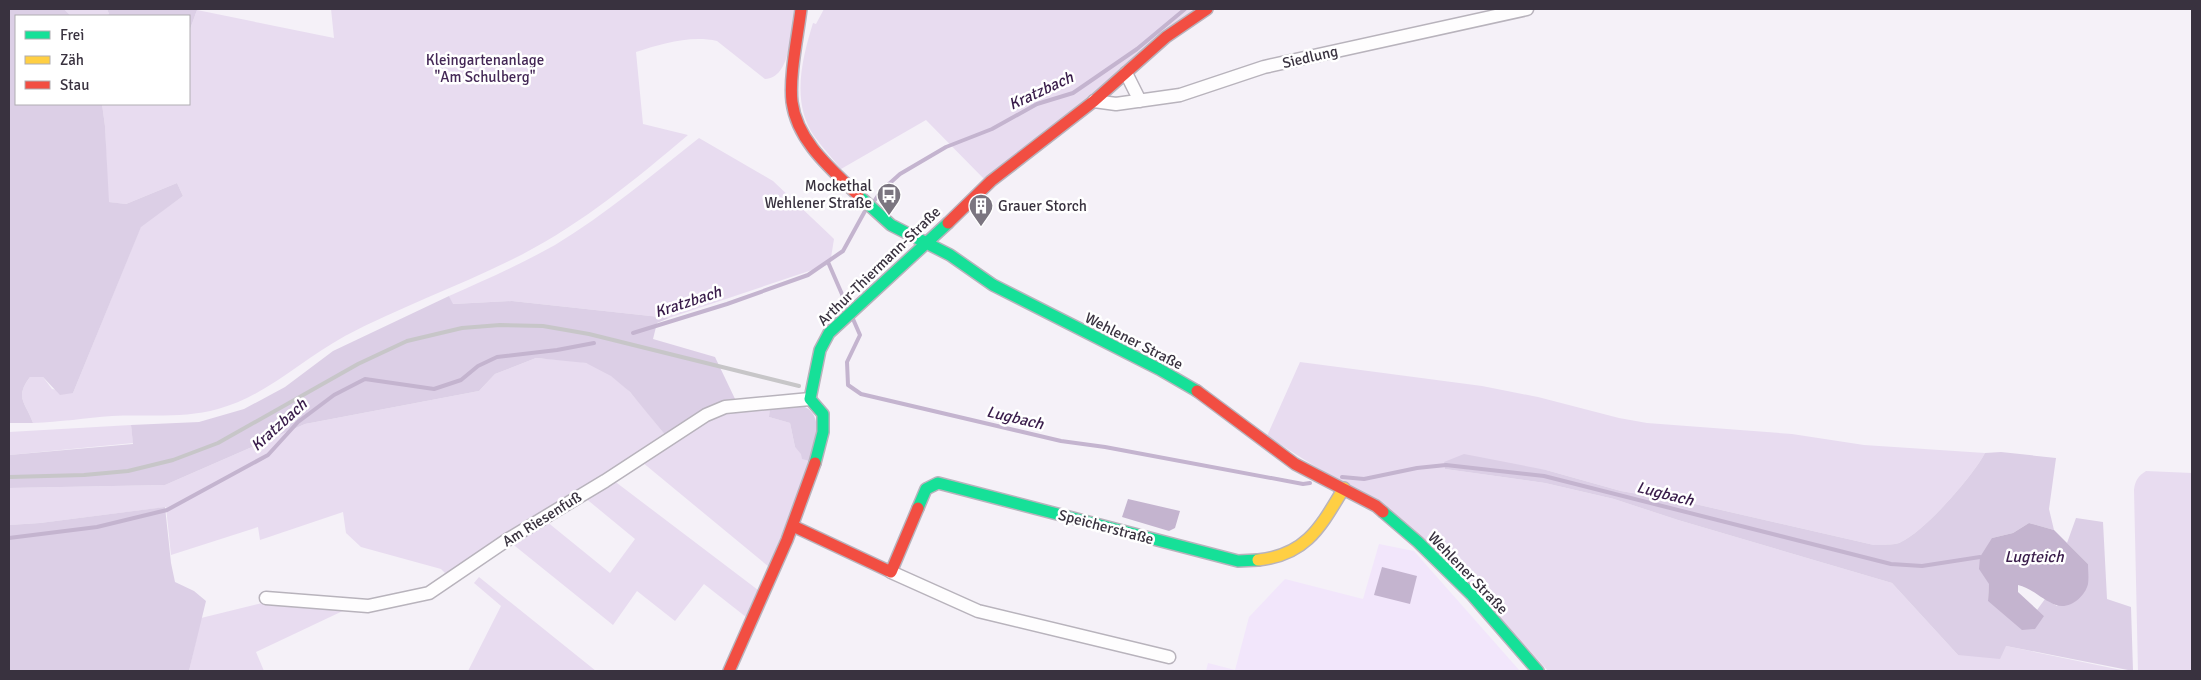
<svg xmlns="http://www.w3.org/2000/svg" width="2201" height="680" viewBox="0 0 2201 680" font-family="Signika,sans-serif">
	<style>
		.built { fill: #f2e6fb }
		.green { fill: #e8dcf0 }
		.forest { fill: #dccfe6 }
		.water { fill: #c4b4cf }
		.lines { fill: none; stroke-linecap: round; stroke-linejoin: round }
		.stream { stroke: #c4b4cf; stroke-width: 4 }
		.street-casing { stroke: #b8b3bc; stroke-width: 15 }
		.fast-casing { stroke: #b8b3bc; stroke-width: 14 }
		.slow-casing { stroke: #b8b3bc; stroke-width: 14 }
		.jam-casing { stroke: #b8b3bc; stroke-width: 14 }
		.street { stroke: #fefdfe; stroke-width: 12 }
		.fast { stroke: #16e098; stroke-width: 11 }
		.slow { stroke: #ffcf43; stroke-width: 11 }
		.jam { stroke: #f24e42; stroke-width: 11 }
		.rail { stroke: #c7c6c8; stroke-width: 4 }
		.labels { text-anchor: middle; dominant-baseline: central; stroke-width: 5; stroke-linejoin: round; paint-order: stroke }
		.street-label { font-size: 15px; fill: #39323f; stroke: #fff }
		.park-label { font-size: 15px; fill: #442856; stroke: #fff }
		.poi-label { font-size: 15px; fill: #39323f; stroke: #fff; text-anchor: end }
		.water-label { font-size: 16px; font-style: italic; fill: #391c4a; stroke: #fff }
	</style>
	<rect width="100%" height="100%" fill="#f5f1f8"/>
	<path class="built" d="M1379 544 1414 551 1520 671H1206L1208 663 1235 670 1249 617 1285 579 1363 599Z"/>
	<path class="green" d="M64 9H107L109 14 106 16H71Z
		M331 9H794C791 28 792 78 765 79L717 41C690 35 661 44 636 52L643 124 688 135C636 179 584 222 523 254 465 284 402 306 345 336 301 360 266 396 218 409 182 419 148 414 112 416 86 418 60 422 33 423 26 403 14 398 30 377H43L52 389 73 393 141 226 183 196 177 183 126 204 108 202 105 126 102 104H189V32L197 10 334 38Z
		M824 9H1198L985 180 926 120 841 169C832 158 822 147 814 136 791 102 802 59 813 23L816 24Z
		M699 138 773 181 831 236 834 239 830 264 669 318 512 301 452 304 449 296C485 280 521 264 555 245 606 214 652 175 699 138Z
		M536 358C552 360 571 359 586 363 622 374 644 409 666 436L448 576 441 569 361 547 346 533 343 512 260 540 258 527 171 555 166 507 40 523 9 525V488L165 485 305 424 479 391 495 374Z
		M1300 362 1482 386 1538 397 1619 418 1647 423 1792 434 1864 445 1985 453C1973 476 1925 531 1901 542 1894 546 1881 544 1874 545L1695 504 1621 491 1546 470 1444 462 1445 469 1545 483 1614 499 1678 520 1892 583 1958 655 2006 646 2126 671H1548L1462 575 1468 574 1466 569 1456 568 1335 479 1267 436Z
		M770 406 769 417 790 423 795 447 810 461 769 567 642 462 723 411Z
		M131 425 133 443 9 455V432Z
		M2146 471 2192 473V671H2138L2134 490C2135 481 2138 476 2146 471Z
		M613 480 758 590 746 617 704 584 675 621 637 591 613 625 510 542 546 521 610 573 635 539 584 497Z
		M479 577 596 671H468L501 606 474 583Z
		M266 602 347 609 256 652 264 671H189L201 618Z"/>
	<path class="forest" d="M9 9H64L71 16H16V104H102L105 126 109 202 126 204 177 183 183 196 141 227 73 393 60 395 43 377H30C14 398 26 403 33 423H9Z
		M107 9H192L197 10 189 32V16H106L109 14Z
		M449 296 453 304 512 301 669 318 657 323 653 339 715 357 736 401 666 436 630 392 611 376 586 363 536 358 495 374 479 391 305 424 165 485 9 488V455L133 444 131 425 199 422 244 409 285 387 333 351Z
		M796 404C827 410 815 439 810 461L802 459 801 454 795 447 790 423 769 417 770 406Z
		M2001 452 2056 458 2049 509 2054 530 2029 523 2013 533 1992 538 1988 601 2044 616 2037 610 2045 599 2057 606 2088 564 2067 543 2076 518 2103 522 2107 599 2131 607 2133 671 2006 646 2000 659 1958 655 1892 583 1678 520 1614 499 1545 483 1445 469 1444 462 1464 454 1546 470 1621 491 1695 504 1874 545C1882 544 1894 546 1901 542 1925 531 1973 476 1985 453Z
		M165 507 171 563 175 582 194 591 206 601 189 671H9V525L40 523Z"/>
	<path class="water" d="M1128 499 1180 511 1175 528 1169 531 1122 517Z
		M2029 523 2054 530 2088 564C2088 570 2089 577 2088 584 2085 597 2069 610 2056 605 2042 600 2032 588 2018 585V592L2044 616 2035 629 2022 630 1988 601 1989 584 1979 569 1980 557 1992 538 2013 533Z
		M1382 567 1417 576 1410 604 1374 595Z"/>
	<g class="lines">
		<path class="stream" d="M875 200 881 191 900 174 946 147 992 129 1037 104 1073 93 1137 49 1185 9
			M828 262 848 308
			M853 319 860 335 847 362 848 385 861 394 1061 441 1105 447 1303 484 1310 483
			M633 333 727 304 808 275 843 251 865 211
			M1342 477 1364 479 1417 468 1446 465 1544 476 1891 564 1922 566 1980 557
			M9 538 97 527 167 510 268 455 298 422 334 395 365 379 434 389 461 380 478 366 497 357 557 350 594 343"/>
		<defs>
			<path id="street" d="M1126 73 1140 101
				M1094 101 1116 104 1180 95 1264 67 1527 9
				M891 572 978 611 1169 657
				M266 598 368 606 429 593 507 540 605 481 706 415 725 407 810 399"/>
			<path id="fast" d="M858 195 891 225 950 255 993 285 1159 369 1197 391
				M815 463 823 432V414L810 399 820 350 829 333 948 223
				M918 508 926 489 938 483 1238 561 1258 560
				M1383 512 1418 542 1471 594 1538 671"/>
			<path id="slow" d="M1258 560C1307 555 1321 526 1344 488"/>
			<path id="jam" d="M801 9C798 35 789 76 792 102 797 141 831 169 858 195
				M948 223 991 181 1094 101 1166 37 1207 9
				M1197 391 1295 464 1376 506 1383 512
				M793 526 891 572 918 508
				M729 671 787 540 815 463"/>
		</defs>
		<use href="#street" class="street-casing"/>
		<use href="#fast" class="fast-casing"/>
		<use href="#slow" class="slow-casing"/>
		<use href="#jam" class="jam-casing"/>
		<use href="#street" class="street"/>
		<use href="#fast" class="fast"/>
		<use href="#slow" class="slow"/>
		<use href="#jam" class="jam"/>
		<path class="rail" d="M9 477 84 475 128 471 173 460 218 443 358 364 407 341 462 328 500 325 543 326 589 334 799 386"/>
	</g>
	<defs>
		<symbol id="bus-pin" viewBox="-11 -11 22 30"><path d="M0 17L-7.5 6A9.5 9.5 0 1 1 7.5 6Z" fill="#7b7580" stroke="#fff"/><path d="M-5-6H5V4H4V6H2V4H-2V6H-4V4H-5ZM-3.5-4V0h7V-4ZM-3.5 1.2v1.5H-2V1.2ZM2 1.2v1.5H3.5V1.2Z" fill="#fff"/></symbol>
		<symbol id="building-pin" viewBox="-11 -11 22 30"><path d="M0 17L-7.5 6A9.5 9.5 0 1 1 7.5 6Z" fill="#7b7580" stroke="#fff"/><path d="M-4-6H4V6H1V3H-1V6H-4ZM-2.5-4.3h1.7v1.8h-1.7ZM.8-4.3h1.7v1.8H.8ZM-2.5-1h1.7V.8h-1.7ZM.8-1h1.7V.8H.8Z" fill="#fff"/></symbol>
	</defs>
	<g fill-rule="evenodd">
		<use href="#bus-pin" x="875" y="181" width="28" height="38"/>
		<use href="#building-pin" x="967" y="192" width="28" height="38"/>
	</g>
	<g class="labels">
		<g class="street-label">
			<text transform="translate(1310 57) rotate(-13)">Siedlung</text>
			<text transform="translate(879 266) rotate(-44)">Arthur-Thiermann-Straße</text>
			<text transform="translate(1134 341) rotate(27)">Wehlener Straße</text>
			<text transform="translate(542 519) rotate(-32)">Am Riesenfuß</text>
			<text transform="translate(1106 527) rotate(15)">Speicherstraße</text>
			<text transform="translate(1468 573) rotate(46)">Wehlener Straße</text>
		</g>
		<g class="park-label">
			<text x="485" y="60">Kleingartenanlage<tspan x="485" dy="17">"Am Schulberg"</tspan></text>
		</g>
		<g class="poi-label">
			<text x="872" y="186">Mockethal<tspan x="872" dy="17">Wehlener Straße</tspan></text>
			<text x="998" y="206" text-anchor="start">Grauer Storch</text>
		</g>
		<g class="water-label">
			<text transform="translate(1041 91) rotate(-25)">Kratzbach</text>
			<text transform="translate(688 302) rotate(-18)">Kratzbach</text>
			<text transform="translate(1015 418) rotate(13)">Lugbach</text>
			<text transform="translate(279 425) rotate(-42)">Kratzbach</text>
			<text transform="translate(1665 494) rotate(14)">Lugbach</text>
			<text x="2034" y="557">Lugteich</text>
		</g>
	</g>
	<rect width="2201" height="680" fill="none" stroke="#39323f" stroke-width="20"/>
	<rect x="15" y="15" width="175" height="90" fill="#ffffff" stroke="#b0adb2"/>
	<rect x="25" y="31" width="25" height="8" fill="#16e098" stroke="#b0adb2"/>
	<text x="60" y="40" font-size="15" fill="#39323f">Frei</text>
	<rect x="25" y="56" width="25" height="8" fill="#ffcf43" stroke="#b0adb2"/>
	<text x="60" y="65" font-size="15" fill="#39323f">Zäh</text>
	<rect x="25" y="81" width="25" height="8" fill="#f24e42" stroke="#b0adb2"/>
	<text x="60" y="90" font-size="15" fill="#39323f">Stau</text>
</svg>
